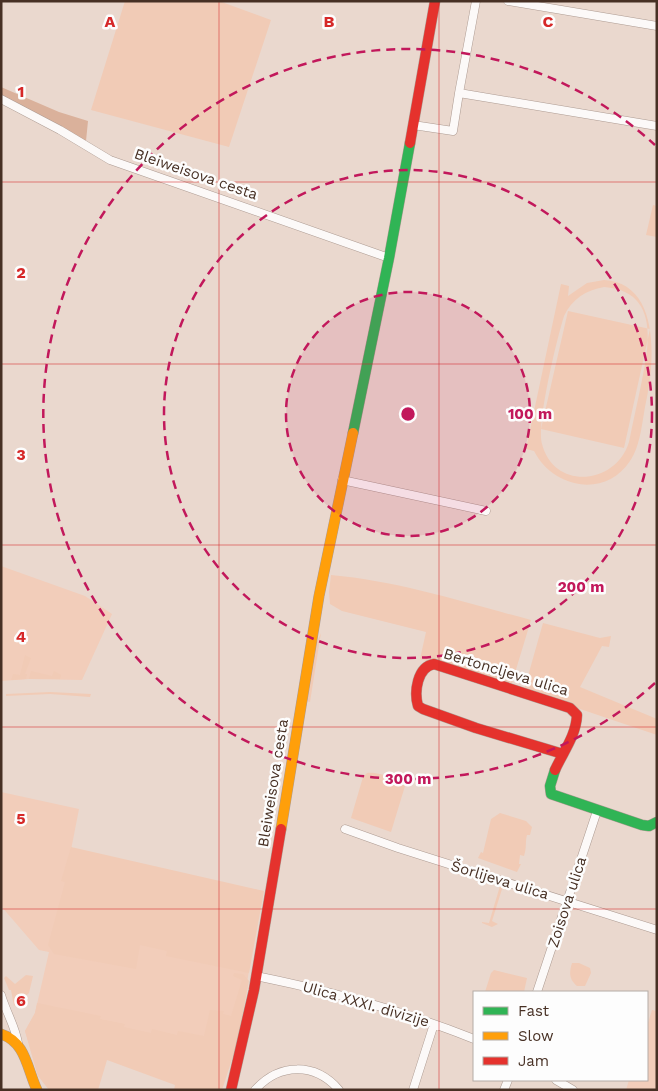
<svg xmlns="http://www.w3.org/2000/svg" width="658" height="1091" font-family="'Work Sans',sans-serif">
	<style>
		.built { fill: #f2cdba }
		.green { fill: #f1cbb6; fill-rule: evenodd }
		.forest { fill: #dab19b }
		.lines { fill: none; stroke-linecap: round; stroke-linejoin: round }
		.street-casing { stroke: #ad9b92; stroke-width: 9 }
		.fast-casing { stroke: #ad9b92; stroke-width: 11 }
		.slow-casing { stroke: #ad9b92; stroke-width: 11 }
		.jam-casing { stroke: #ad9b92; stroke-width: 11 }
		.street { stroke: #fcf9f8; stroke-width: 8 }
		.fast { stroke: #30b455; stroke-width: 10 }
		.slow { stroke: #ff9f0a; stroke-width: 10 }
		.jam { stroke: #e5322d; stroke-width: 10 }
		.grid { fill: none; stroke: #d62828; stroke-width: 1; stroke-opacity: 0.55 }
		.ring { fill: none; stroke: #c2185b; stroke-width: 2.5; stroke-dasharray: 9 6 }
		.labels { text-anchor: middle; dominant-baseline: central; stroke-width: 5; stroke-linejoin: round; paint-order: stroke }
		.street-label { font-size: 15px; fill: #473024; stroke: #fdfdfd }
		.grid-label { font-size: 16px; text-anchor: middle; font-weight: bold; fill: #d62828; stroke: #fdfdfd; stroke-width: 5; stroke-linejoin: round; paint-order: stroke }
		.centre { fill: #c2185b; stroke: #fdfdfd; stroke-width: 2.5 }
		.ring-label { font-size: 15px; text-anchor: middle; font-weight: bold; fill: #c2185b; stroke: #fdfdfd; stroke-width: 5; stroke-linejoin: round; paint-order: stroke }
	</style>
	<rect width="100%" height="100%" fill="#ead8ce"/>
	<path class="built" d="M1 566 85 596 112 614 82 680 29 679 1 681Z
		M1 792 79 809 71 850 262 891 237 1044 58 1038 38 1076 25 1031 35 1013 49 952 39 950 1 906Z
		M652 1010 657 1011V1090H626L629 1080H647V1026Z"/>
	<path class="green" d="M125 1H219L271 20 229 147 91 110Z
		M653 205 657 206V237L646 235Z
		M604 280C658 283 656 355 646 402 642 421 641 445 630 461 605 499 553 488 534 451L526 449 561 284 569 286 568 296 587 283ZM604 287C658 291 650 341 642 380 638 401 633 421 629 442 616 485 554 491 542 444 536 425 557 338 564 316 572 299 586 290 604 287Z
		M568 311 650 329 624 448 541 429Z
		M331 575C399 581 466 603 531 620L511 686 420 659 426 632 342 611 330 604 329 592Z
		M543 623 600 638 611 636 609 647 602 646 580 687 657 719V735L524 690Z
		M321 633 320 639 310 702 306 701 316 644Z
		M25 655 31 658 25 674H27L26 679 11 680 13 674 20 675Z
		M31 671 52 676 54 671 61 675 60 679H29Z
		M50 692 91 694 90 697 50 694 6 696V694Z
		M367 773C376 771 400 779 405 786L391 832 351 818 363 777Z
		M500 813 526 821 532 827 530 835H527C525 842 527 847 524 856L520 855 519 864H521L517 872 478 858 481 852 483 853 491 819Z
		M71 847 264 891 249 973 166 956 167 951 140 945 136 969 54 954 48 945 65 882 61 881Z
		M494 883 507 886 508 890 502 889 492 921 498 924 492 927 482 923V922L489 923 500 886Z
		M572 963H579L590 968 591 973 585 986H577C569 979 569 973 572 963Z
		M494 970 527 978 524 992H485L491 973Z
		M234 973 243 974 249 981 237 1044 222 1090H174L175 1085 107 1060 98 1090H49L38 1076 25 1031 35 1013 37 1003 101 1016 100 1019 125 1024 124 1027 151 1033 152 1029 177 1035 178 1031 204 1036 210 1010 224 1011 223 1014 231 1016 242 980 233 976Z
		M26 975 33 976 29 993 14 1006 11 990H9L4 978 6 976 15 984Z"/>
	<path class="forest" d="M1 87 59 112 88 121 86 141 1 95Z"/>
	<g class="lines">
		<g class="street-casing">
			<path id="street" d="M476 1 459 93 657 126
				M508 1 657 26
				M1 99 60 130 110 160 389 258
				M413 125 453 131 459 93
				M342 480 486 511
				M345 829 398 848 657 930
				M256 976C330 991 404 1011 474 1039
				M537 992 597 811
				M1 995C6 1012 15 1026 18 1043
				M556 1080 573 1090
				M255 1090C279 1063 315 1062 339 1090
				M413 1090 434 1024
				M504 1090 508 1080"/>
		</g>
		<g class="fast-casing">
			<path id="fast" d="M353 433 389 258 410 143
				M555 770 550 786 551 794 642 825 649 826 657 822"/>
		</g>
		<g class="slow-casing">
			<path id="slow" d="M281 829 319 596 353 433
				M1 1034C26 1042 27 1069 37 1090"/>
		</g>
		<g class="jam-casing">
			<path id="jam" d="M410 143 435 1
				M555 770C563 752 576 736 577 715L570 708 434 664C417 667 414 692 418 706L423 709 476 728 563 754
				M231 1090 254 990 281 829"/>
		</g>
		<use href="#street" class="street"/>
		<use href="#fast" class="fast"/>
		<use href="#slow" class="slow"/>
		<use href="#jam" class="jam"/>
	</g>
	<path class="grid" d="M219 1V1090M439 1V1090M1 182H657M1 364H657M1 545H657M1 727H657M1 909H657"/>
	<circle cx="408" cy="414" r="122" fill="#c2185b" fill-opacity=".12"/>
	<g class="ring">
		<circle cx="408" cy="414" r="122"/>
		<circle cx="408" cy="414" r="244"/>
		<path d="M655 683A365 365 0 1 1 655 145"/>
	</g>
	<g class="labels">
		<g class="street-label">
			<text transform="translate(196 174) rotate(19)">Bleiweisova cesta</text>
			<text transform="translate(506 672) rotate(17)">Bertoncljeva ulica</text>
			<text transform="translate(273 783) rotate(-81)">Bleiweisova cesta</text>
			<text transform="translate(500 880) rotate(17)">Šorlijeva ulica</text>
			<text transform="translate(567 902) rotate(-72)">Zoisova ulica</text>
			<text transform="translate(366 1004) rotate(16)">Ulica XXXI. divizije</text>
		</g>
	</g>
	<g class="grid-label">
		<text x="110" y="27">A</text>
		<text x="329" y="27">B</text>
		<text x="548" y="27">C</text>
		<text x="21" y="97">1</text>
		<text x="21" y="278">2</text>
		<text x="21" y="460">3</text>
		<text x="21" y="642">4</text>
		<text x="21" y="824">5</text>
		<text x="21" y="1006">6</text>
	</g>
	<circle cx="408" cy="414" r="8" class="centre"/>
	<g class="ring-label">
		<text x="530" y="419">100 m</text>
		<text x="581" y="592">200 m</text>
		<text x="408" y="784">300 m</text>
	</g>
	<rect width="658" height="1091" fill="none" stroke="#473024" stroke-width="5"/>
	<rect x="473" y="991" width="175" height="90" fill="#fdfdfd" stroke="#b4aba6"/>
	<rect x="483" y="1007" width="25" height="8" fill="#30b455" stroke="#b4aba6"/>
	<text x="518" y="1016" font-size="15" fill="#473024">Fast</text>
	<rect x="483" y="1032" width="25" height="8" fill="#ff9f0a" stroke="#b4aba6"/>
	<text x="518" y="1041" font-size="15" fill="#473024">Slow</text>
	<rect x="483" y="1057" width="25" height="8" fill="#e5322d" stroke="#b4aba6"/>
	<text x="518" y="1066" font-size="15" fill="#473024">Jam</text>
</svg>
